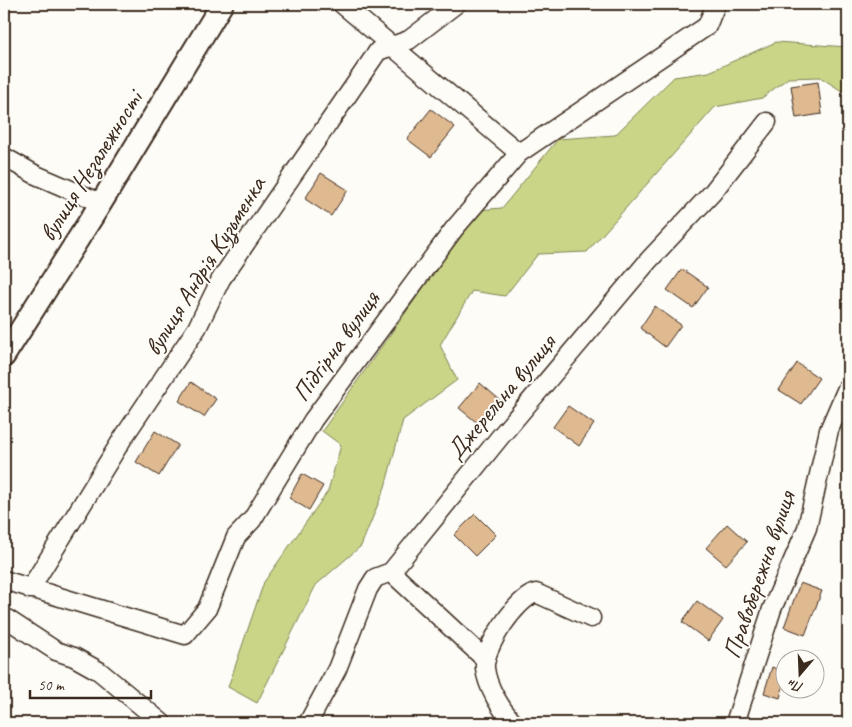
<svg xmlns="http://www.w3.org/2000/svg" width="852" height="727" font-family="Caveat,sans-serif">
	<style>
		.green { fill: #cad588; stroke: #828053 }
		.building { fill: #dfb990; stroke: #3b2a1e }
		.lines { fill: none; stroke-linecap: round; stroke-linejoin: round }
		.minor-casing { stroke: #3b2a1e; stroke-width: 21 }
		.tertiary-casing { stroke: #3b2a1e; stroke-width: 25 }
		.minor { stroke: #fdfcf7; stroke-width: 18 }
		.tertiary { stroke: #fdfcf7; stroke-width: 21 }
		.labels { text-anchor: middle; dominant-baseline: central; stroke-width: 4; stroke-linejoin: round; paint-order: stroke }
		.street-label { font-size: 25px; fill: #3b2a1e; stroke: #fdfcf7 }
	</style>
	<rect width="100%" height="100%" fill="#fdfcf7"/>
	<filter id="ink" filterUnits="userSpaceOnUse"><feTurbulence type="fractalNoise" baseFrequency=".02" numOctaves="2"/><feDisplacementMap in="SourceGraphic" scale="10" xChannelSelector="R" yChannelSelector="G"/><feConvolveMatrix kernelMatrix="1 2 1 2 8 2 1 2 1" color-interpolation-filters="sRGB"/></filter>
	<g filter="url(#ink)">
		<path class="green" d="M776 42 848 47V95L820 77 788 78 762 98 715 107 587 252 538 254 505 296 472 291 440 345 457 380 403 420 385 487 361 546 316 585 257 703 228 687 264 582 328 491 341 445 322 431 478 210 502 208 558 139 615 135 674 77 709 72Z"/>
		<path class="building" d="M818 82 822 114 796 118 791 86Z
			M431 109 455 127 431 157 407 139Z
			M321 173 348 190 331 216 305 199Z
			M682 269 708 287 693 308 667 290Z
			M655 306 681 325 665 347 640 328Z
			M797 363 819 378 801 404 779 390Z
			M191 382 216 399 204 417 179 401Z
			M480 383 500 400 480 425 459 408Z
			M568 406 594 424 579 446 553 427Z
			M155 431 178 445 159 476 136 462Z
			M302 474 323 486 309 510 289 498Z
			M475 514 496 535 475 556 454 535Z
			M727 524 747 542 726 565 706 548Z
			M800 583 822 591 805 635 784 627Z
			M697 601 723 620 708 641 682 622Z
			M772 667 784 672V683L780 698 764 693Z"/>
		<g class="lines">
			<g class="minor-casing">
				<path id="minor" d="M342 4 519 153
					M4 157 36 175 101 203
					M391 572 486 660
					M4 580 185 635 207 609 236 537 252 520 313 420 454 229 519 153 707 26 716 4
					M30 589 123 438 197 328 221 279 378 51 409 40 456 4
					M4 617 56 651 74 657 99 671 162 723
					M308 723 337 669 368 589 375 578 391 572 500 437 649 260 712 193 767 122
					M513 723C501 709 487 687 485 668 483 648 517 598 536 593L591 618
					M735 723 772 609 807 528 829 430 848 386"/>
			</g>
			<g class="tertiary-casing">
				<path id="tertiary" d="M4 356 101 203 222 4"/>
			</g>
			<use href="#minor" class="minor"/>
			<use href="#tertiary" class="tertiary"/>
		</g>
	</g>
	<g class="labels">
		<g class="street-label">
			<text transform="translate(91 166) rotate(-58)">вулиця Незалежності</text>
			<text transform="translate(205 266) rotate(-58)">вулиця Андрія Кузьменка</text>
			<text transform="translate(336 346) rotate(-54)">Підгірна вулиця</text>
			<text transform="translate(501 397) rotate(-50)">Джерельна вулиця</text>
			<text transform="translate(759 575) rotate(-71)">Правобережна вулиця</text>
		</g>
	</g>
	<rect width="852" height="727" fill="none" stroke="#fdfcf7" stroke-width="20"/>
	<rect x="10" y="10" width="832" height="707" fill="none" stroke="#3b2a1e" stroke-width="2" filter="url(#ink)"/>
	<g transform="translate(800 674) rotate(199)"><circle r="24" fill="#fdfcf7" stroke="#afa8a0"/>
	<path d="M0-4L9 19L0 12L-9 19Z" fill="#3b2a1e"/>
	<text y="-8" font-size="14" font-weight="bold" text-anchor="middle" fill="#3b2a1e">Пн</text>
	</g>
	<path d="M30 690v8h121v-8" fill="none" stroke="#3b2a1e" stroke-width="2.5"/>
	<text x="38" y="690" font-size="15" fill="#3b2a1e" stroke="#fdfcf7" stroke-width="4" paint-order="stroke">50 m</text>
</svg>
